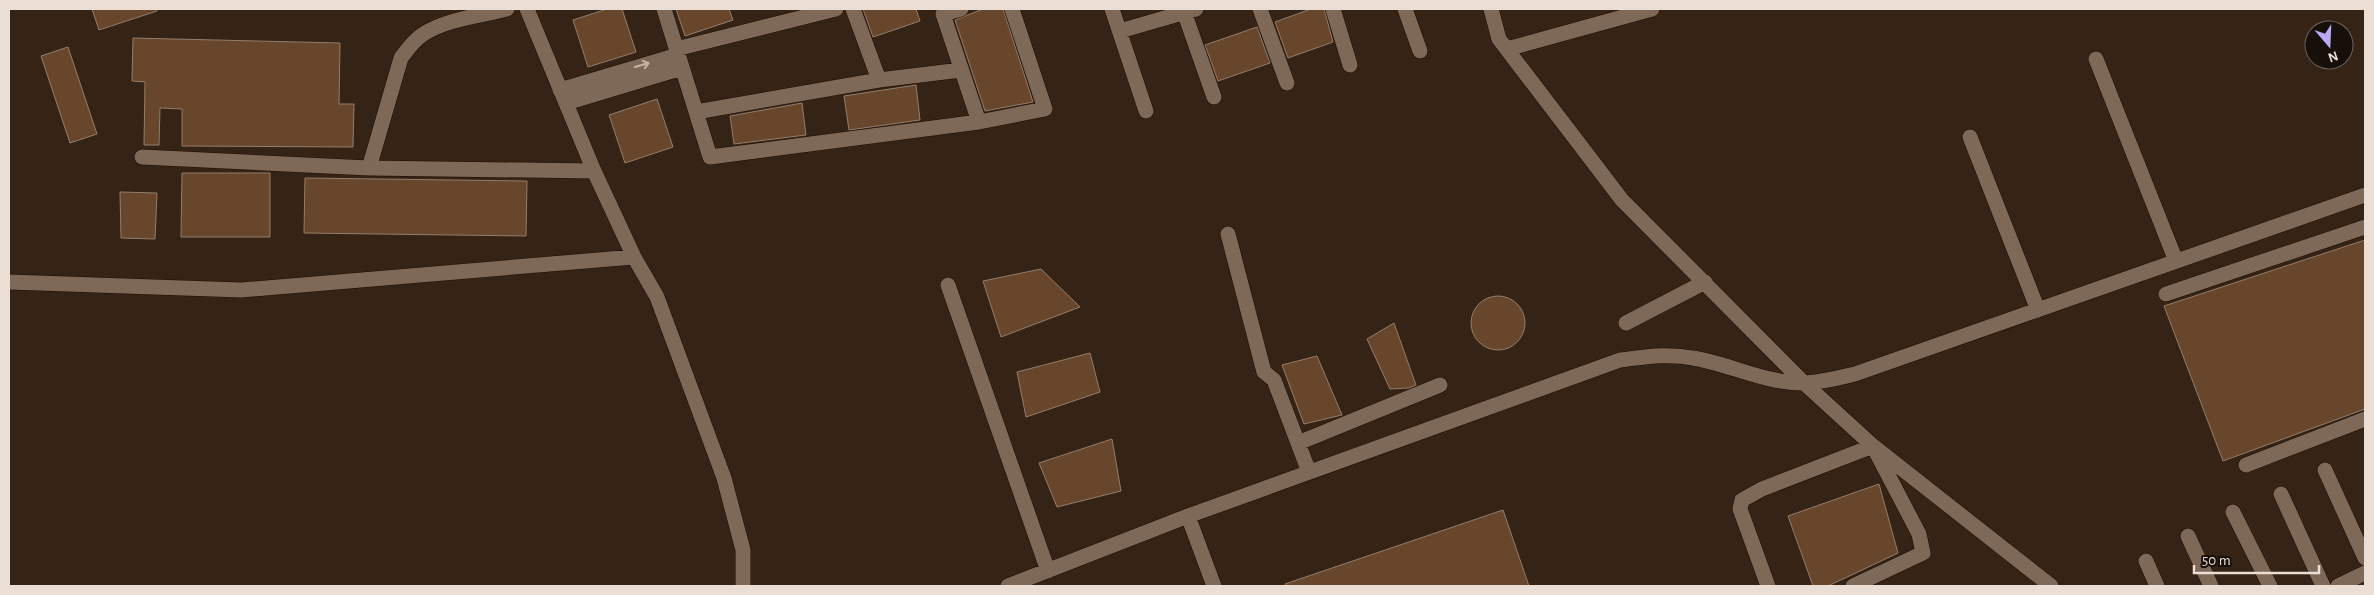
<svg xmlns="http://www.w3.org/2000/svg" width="2374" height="595" font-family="'Alegreya Sans',sans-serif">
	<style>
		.building { fill: #67462b; stroke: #937e6d }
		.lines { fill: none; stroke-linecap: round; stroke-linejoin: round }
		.minor-casing { stroke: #1c0c02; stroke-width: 16 }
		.minor { stroke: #7e6958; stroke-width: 15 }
		.oneway { stroke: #c5b5a9 }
	</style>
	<rect width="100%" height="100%" fill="#352315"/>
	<path class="building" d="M92 9H156L157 11 99 30Z
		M607 9H622L636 52 588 67 573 20Z
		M676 9H729L733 20 685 36Z
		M863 9H916L920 21 873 37Z
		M983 9H1003L1033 102 985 111 955 20Z
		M1311 9H1324L1333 42 1288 58 1275 22Z
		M1257 27 1270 63 1218 81 1205 45Z
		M133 38 340 43 339 104H354L353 147 182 146V109L160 108 159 145H144L145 82 132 81Z
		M68 47 97 134 70 143 41 56Z
		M916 85 920 120 849 130 844 96Z
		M657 99 673 147 625 163 609 115Z
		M802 103 806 135 734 144 730 116Z
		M182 173H270V237H181Z
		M305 178 527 181 526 236 304 233Z
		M120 192 157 193 155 239 121 238Z
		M2365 240V409L2223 461 2164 306Z
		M1041 269 1080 307 1001 337 983 281Z
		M1471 323a27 27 0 1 1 54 0a27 27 0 1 1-54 0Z
		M1394 323 1416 385 1409 388 1390 389 1367 339Z
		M1090 353 1100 392 1026 417 1017 372Z
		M1317 356 1342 415 1304 424 1282 365Z
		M1112 439 1121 491 1057 507 1039 463Z
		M1879 484 1898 553 1828 586H1813L1788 516Z
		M1503 510 1529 586H1286L1285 584Z"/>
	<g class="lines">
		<g class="minor-casing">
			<path id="minor" d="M527 9 594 171 634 257 657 297 724 478 743 550V586
				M664 9 710 157 979 122
				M853 9 879 80
				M961 9 943 14 979 122 1045 109 1012 9
				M1112 9 1146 111
				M1183 9 1214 97
				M1260 9 1287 83
				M1333 9 1350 65
				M1405 9 1420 51
				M1491 9 1499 39 1622 200 1804 383 1873 446 2051 586
				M1120 31 1196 9
				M676 49 836 9
				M1507 49 1652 9
				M2096 59 2176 261
				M560 90 678 55
				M566 103 682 68
				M696 112 879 80 961 70
				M1970 137 2038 310
				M142 157 369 168 594 171
				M369 168 401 58C407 50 413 41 422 35 445 19 480 16 507 9
				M1228 234 1264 372 1274 380 1309 472
				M9 282 241 290 634 257
				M948 285 1048 571
				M2166 294 2365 227
				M1626 323 1705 282
				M1298 443 1440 385
				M2246 465 2365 419
				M2325 470 2365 558
				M2281 494 2323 586
				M2233 512 2270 586
				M1188 516 1214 586
				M2188 536 2211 586
				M2146 561 2157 586
				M1008 586 1188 516 1620 360C1645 357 1668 353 1693 358 1730 364 1767 384 1805 383 1823 382 1838 378 1855 374L2365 195
				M1768 586 1740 509 1742 500 1762 489 1873 446 1919 534 1923 553 1853 586
				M2338 586 2365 573"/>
		</g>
		<use href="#minor" class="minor"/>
	</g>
	<defs><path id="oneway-shaft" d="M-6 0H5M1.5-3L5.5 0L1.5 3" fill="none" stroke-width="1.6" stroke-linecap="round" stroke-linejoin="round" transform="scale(1.25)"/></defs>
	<use class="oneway" href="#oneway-shaft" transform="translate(642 65) rotate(-16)"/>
	<rect width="2374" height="595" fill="none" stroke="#ebded5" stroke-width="20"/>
	<g transform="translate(2329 45) rotate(161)"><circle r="24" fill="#170f09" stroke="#6c625b"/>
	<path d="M0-4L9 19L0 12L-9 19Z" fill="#baaaf6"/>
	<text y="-8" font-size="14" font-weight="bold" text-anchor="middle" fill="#ebded5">N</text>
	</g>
	<path d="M2194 565v8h125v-8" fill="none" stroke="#ebded5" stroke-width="2.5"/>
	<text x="2202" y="565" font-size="15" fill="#ebded5" stroke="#170f09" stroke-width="4" paint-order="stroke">50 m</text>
</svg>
